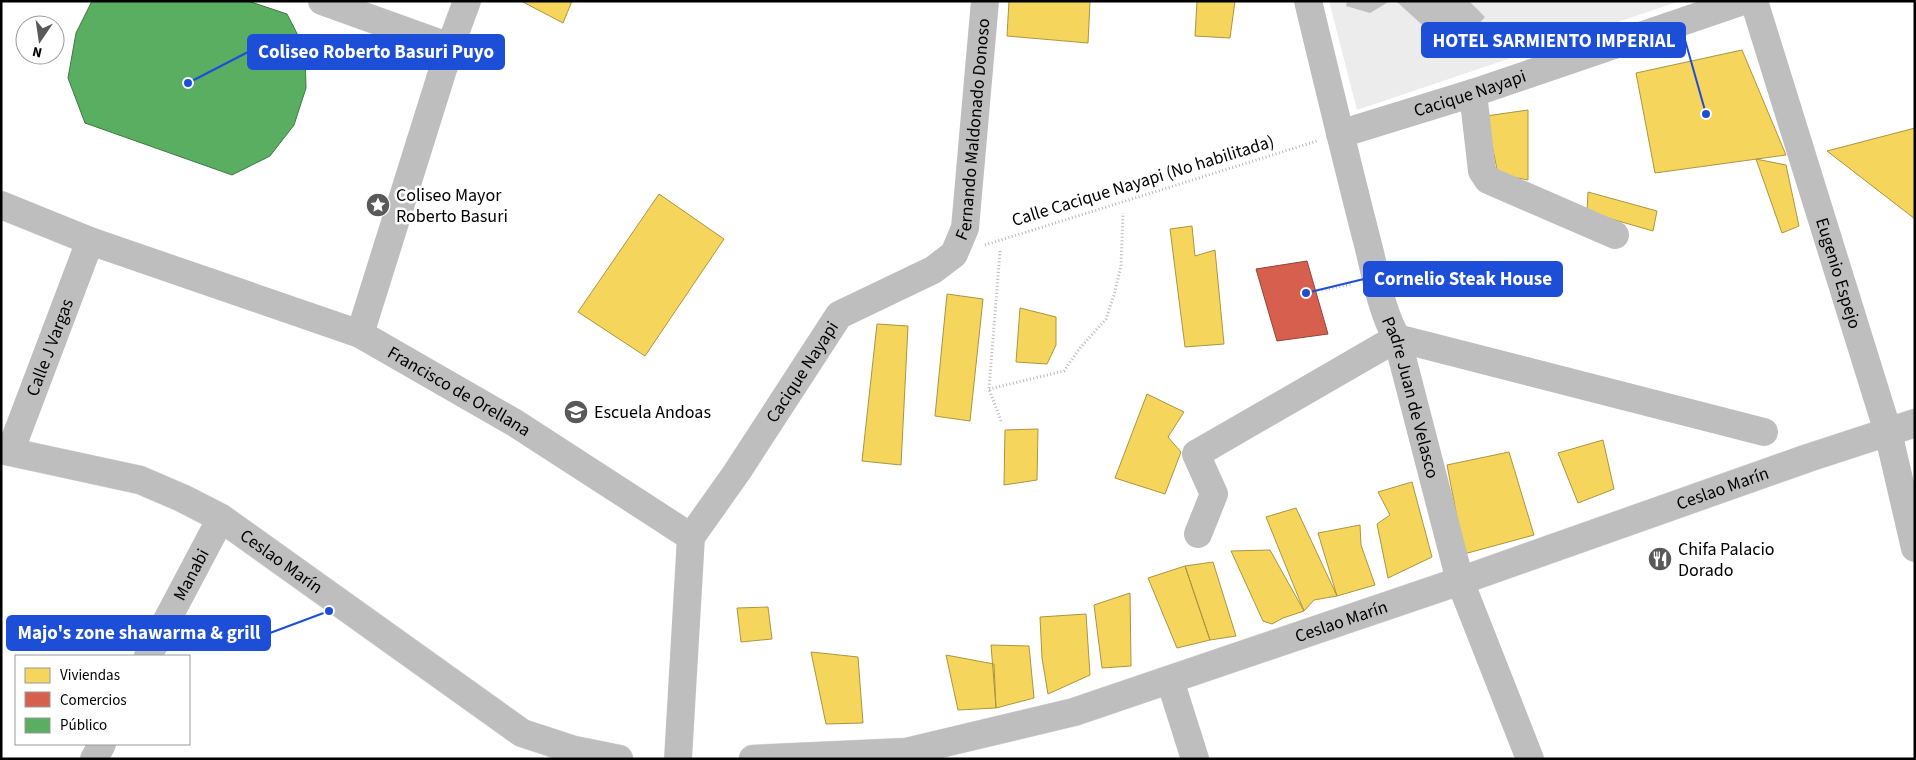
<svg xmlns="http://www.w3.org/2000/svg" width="1916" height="760" font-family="'Source Sans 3',sans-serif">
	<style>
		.green { fill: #ececec }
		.water { fill: #bfbfbf }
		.homes { fill: #f6d55c; stroke: #ac9540 }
		.shops { fill: #d6604d; stroke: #964336 }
		.public { fill: #5aae61; stroke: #3f7a44 }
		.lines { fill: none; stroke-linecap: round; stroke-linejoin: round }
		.major-casing { stroke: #dbdbdb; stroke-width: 29 }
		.path { stroke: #b9b9b9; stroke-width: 3; stroke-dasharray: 1 2.5; stroke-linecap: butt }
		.minor { stroke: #bebebe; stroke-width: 28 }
		.major { stroke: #bebebe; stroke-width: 28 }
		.labels { text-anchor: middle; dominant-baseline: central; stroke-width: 5; stroke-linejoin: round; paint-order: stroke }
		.street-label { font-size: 18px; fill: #000; stroke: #fff }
		.poi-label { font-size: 18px; fill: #000; stroke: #fff; text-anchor: start }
		.leader { fill: none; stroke: #1d4ed8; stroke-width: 2 }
		.callout-dot { fill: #1d4ed8; stroke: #fff; stroke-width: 2 }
		.callout { fill: #1d4ed8; stroke: #1d4ed8; stroke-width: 2 }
		.callout-label { font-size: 19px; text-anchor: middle; font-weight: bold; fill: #fff }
	</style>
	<rect width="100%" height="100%" fill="#fff"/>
	<path class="green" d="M1329 1H1680L1357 110Z"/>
	<path class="water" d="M1347 1H1390L1370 13 1346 6Z
		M1396 1H1469L1485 17 1453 53Z"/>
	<path class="homes" d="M521 1H572L563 23Z
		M1009 1H1090L1088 43 1007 36Z
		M1197 1H1235L1230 38 1195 36Z
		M1742 50 1786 155 1655 173 1636 73Z
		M1528 110V180L1498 174 1486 116Z
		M1915 128V219L1827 151Z
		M1756 159 1786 165 1799 226 1782 233Z
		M1588 192 1657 211 1653 231 1587 212Z
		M659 194 724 239 645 356 578 312Z
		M1192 226 1195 256 1215 250 1224 344 1185 347 1170 229Z
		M947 294 983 299 970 421 935 416Z
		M1020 308 1056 317V345L1047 364 1016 362Z
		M877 324 908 326 901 465 862 461Z
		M1147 394 1184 412 1168 437 1181 452 1165 494 1115 478Z
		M1038 429 1037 480 1004 485 1005 430Z
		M1603 440 1614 489 1578 503 1558 453Z
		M1509 452 1534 535 1464 554 1447 465Z
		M1412 482 1432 557 1388 578 1377 524 1390 515 1378 492Z
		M1296 508 1337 596 1314 600 1304 611 1266 517Z
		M1360 525 1361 545 1375 585 1337 596 1318 533Z
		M1270 550 1304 611 1283 618 1272 624 1263 621 1231 551Z
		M1213 562 1236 636 1210 640 1185 566Z
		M1185 566 1210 640 1177 648 1148 578Z
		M1130 593 1131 666 1102 668 1094 605Z
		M768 607 772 639 741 642 737 608Z
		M1086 614 1090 675 1048 694 1042 658 1040 617Z
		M991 645 1029 646 1034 698 996 708Z
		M811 652 858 657 863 723 826 724Z
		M946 655 994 664 996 708 958 710Z"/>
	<path class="shops" d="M1307 261 1328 334 1277 341 1256 269Z"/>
	<path class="public" d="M92 1H248L287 14 305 49 306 88 294 125 270 156 232 175 85 123 68 78 76 33Z"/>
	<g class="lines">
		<g class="major-casing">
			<g id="major">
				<path id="s8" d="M1 450 140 480 182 498 221 518 522 733 574 750 619 759"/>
				<path id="s9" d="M753 759 906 752 1074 712 1460 581 1808 458 1915 423"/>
			</g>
		</g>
		<path class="path" d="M985 245 1317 141
			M1000 251 989 389 1001 421
			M1322 290 1352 284
			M989 389 1064 371 1080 348 1106 319 1114 295 1121 266 1123 213"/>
		<g class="minor">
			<path d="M322 1 450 47"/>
			<path id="s1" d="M1308 1C1327 80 1346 159 1366 237 1375 269 1380 310 1397 338L1460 581 1530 759"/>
			<path id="s2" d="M1754 1 1888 432 1915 548"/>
			<path d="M1473 93 1482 171 1488 180 1615 235"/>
			<path id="s3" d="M1340 134 1473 93 1743 1"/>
			<path id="s4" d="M1 205 90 241 360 334 515 423 691 537"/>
			<path d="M360 334 450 47 467 1"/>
			<path id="s5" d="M10 452 90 241"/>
			<path d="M1198 534 1214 494 1196 454 1397 338 1764 432"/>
			<path id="s6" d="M691 537 737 472 839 315 933 270 954 254 965 228 985 1"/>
			<path id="s7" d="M148 656 221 518"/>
			<path d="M1170 680 1195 759"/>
			<path d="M94 759 102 744"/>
			<path d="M678 759 691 537"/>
		</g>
		<use href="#major" class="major"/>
	</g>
	<defs>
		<g id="sight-disc" transform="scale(1.25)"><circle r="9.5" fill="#595959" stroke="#fff"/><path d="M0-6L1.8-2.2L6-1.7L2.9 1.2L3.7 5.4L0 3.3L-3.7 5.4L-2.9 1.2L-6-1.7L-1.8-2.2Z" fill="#fff"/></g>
		<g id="school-disc" transform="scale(1.25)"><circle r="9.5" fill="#595959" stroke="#fff"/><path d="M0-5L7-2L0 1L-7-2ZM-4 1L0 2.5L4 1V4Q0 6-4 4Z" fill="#fff"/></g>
		<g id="restaurant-disc" transform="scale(1.25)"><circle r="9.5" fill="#595959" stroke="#fff"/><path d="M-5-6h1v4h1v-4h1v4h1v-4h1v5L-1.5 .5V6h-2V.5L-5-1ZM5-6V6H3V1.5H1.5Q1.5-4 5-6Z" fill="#fff"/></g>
	</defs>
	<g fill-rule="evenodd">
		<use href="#sight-disc" x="378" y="205"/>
		<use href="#school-disc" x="576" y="412"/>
		<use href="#restaurant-disc" x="1660" y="559"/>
	</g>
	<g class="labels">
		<g class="street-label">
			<text stroke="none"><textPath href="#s3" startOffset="136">Cacique Nayapi</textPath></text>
			<text stroke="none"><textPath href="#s6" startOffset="525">Fernando Maldonado Donoso</textPath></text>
			<text transform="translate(1143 181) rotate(-17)">Calle Cacique Nayapi (No habilitada)</text>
			<text stroke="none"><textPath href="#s2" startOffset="285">Eugenio Espejo</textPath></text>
			<text stroke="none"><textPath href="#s5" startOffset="112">Calle J Vargas</textPath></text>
			<text stroke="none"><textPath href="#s6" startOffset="199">Cacique Nayapi</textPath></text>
			<text stroke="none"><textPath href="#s4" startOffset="496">Francisco de Orellana</textPath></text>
			<text stroke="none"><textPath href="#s1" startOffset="410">Padre Juan de Velasco</textPath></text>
			<text stroke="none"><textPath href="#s9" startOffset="1012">Ceslao Marín</textPath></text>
			<text stroke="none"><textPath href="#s8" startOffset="306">Ceslao Marín</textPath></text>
			<text stroke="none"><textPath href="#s7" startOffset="92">Manabi</textPath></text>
			<text stroke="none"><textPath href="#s9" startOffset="608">Ceslao Marín</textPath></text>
		</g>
		<g class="poi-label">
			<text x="396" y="195">Coliseo Mayor<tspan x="396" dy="21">Roberto Basuri</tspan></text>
			<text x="594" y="412">Escuela Andoas</text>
			<text x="1678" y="549">Chifa Palacio<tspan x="1678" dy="21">Dorado</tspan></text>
		</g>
	</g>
	<path class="leader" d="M1706 114L1685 40M188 83L248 52M1306 293L1364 279M329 611L270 633"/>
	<g class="callout-dot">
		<circle cx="1706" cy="114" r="5"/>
		<circle cx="188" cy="83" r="5"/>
		<circle cx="1306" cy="293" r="5"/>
		<circle cx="329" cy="611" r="5"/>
	</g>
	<g class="callout">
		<rect x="1422" y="23" width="263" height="34" rx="5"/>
		<rect x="248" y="35" width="256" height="34" rx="5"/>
		<rect x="1364" y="262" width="198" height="34" rx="5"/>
		<rect x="7" y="616" width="263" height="34" rx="5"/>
	</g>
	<g class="callout-label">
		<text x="1554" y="47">HOTEL SARMIENTO IMPERIAL</text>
		<text x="376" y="58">Coliseo Roberto Basuri Puyo</text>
		<text x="1463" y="285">Cornelio Steak House</text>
		<text x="139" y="639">Majo's zone shawarma &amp; grill</text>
	</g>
	<rect width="1916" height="760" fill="none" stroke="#000000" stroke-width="5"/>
	<rect x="15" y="655" width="175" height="90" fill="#ffffff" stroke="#999999"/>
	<rect x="25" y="668" width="25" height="15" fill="#f6d55c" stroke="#999999"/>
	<text x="60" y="680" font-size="15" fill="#000000">Viviendas</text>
	<rect x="25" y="692" width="25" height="15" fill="#d6604d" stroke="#999999"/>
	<text x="60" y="705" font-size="15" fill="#000000">Comercios</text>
	<rect x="25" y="718" width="25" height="15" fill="#5aae61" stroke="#999999"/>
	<text x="60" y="730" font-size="15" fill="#000000">Público</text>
	<g transform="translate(40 40) rotate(193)"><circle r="24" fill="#ffffff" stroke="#999999"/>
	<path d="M0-4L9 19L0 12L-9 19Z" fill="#595959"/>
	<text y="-8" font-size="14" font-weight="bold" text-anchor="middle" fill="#000000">N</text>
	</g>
</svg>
